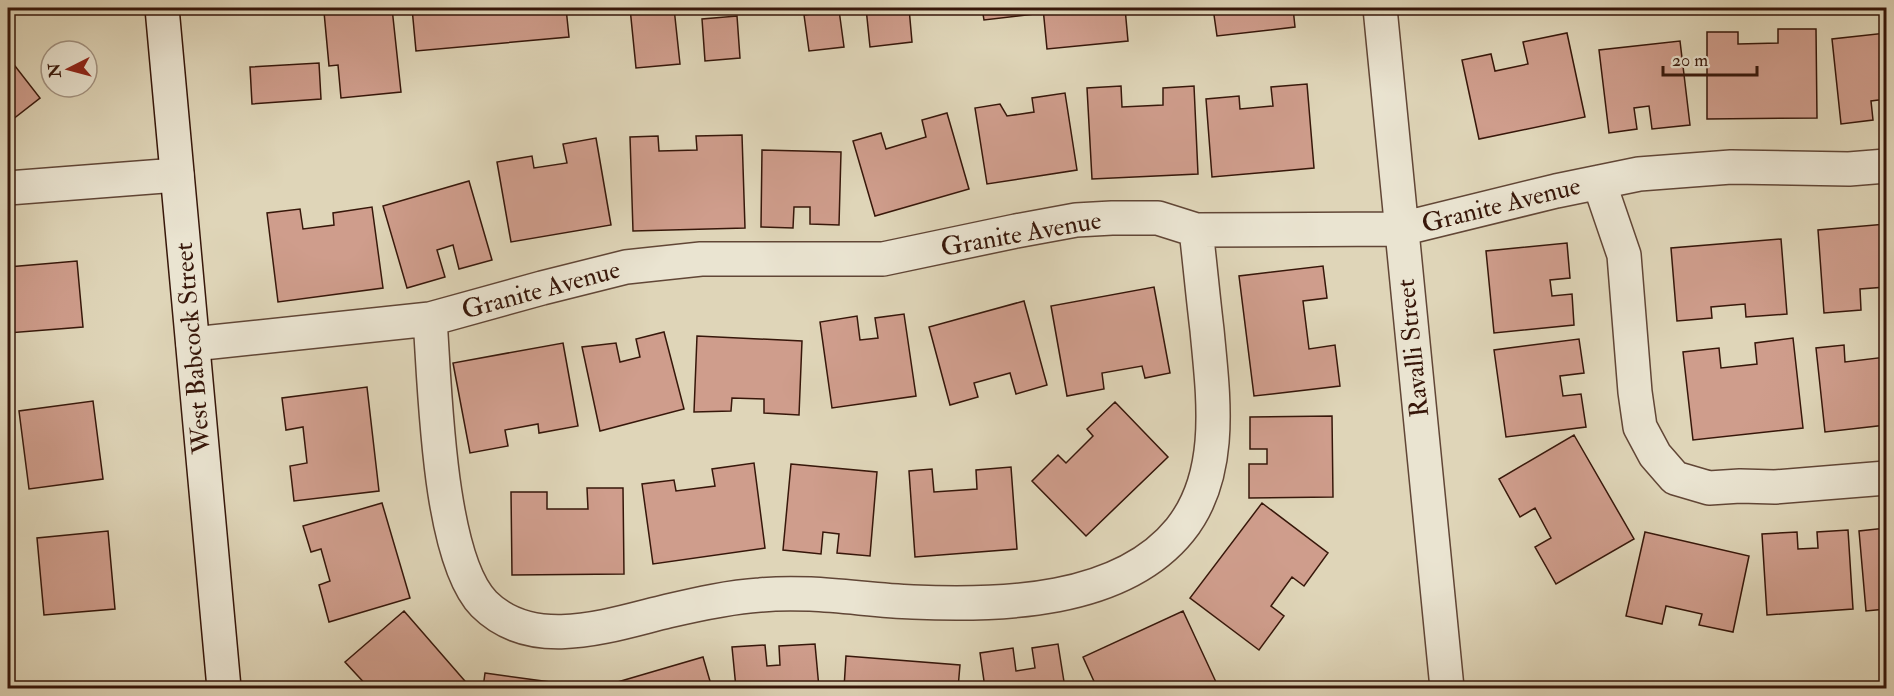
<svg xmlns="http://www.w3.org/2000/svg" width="1894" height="696" font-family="'IM FELL Double Pica',serif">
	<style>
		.building { fill: #cf9d8c; stroke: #37170a; stroke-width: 1.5 }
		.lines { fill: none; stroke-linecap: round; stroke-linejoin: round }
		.street-casing { stroke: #614636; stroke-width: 36 }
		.secondary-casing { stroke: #37170a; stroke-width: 36 }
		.street { stroke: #eae4d1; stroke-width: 33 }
		.secondary { stroke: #eae4d1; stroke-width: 33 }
		.labels { text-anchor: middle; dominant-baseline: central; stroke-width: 4.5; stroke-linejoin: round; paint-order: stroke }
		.street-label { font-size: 26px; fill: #37170a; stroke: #eae4d1 }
	</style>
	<rect width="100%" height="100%" fill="#dfd5b8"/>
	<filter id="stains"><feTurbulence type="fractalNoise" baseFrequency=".00333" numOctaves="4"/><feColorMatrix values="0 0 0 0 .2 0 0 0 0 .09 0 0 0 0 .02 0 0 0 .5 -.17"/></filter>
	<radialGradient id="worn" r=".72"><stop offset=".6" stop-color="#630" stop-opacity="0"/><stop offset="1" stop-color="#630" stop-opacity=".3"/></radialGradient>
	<path class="building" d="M8 8H41L8 14Z
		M333 8H392L401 92 341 98 338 65 329 66 324 12 334 11Z
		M412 8H566L569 37 416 51Z
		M630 8H674L680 64 636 68Z
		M866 8H909L912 42 870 47Z
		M982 8H1033L1034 14 984 20Z
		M1043 8H1125L1128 41 1047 49Z
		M1213 8H1293L1295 27 1217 36Z
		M839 10 844 47 809 51 804 15Z
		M737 16 740 58 705 61 702 19Z
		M1778 29H1816L1817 118 1707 119V32H1738V44L1778 43Z
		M1567 33 1585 117 1479 139 1462 60 1491 54 1495 71 1528 64 1523 42Z
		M1886 33V103V99L1871 101 1873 120 1841 124 1832 39Z
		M1680 41 1690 125 1652 129 1649 106 1634 108 1637 129 1609 133 1599 50Z
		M8 57 40 98 8 123Z
		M319 63 321 99 252 104 250 67Z
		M1307 84 1314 168 1212 177 1206 99 1239 96 1240 109 1273 106 1271 87Z
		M1121 86 1122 107 1163 105V88L1194 86 1198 174 1092 179 1087 88Z
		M1065 93 1077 170 987 184 975 108 1000 104 1007 116 1034 112 1032 98Z
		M947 113 969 189 875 216 853 141 881 133 886 149 926 137 922 120Z
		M742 135 745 228 633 231 630 137 658 136 659 151 697 150 696 136Z
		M596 138 611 225 511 242 497 162 532 156 534 168 567 163 563 144Z
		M762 150 841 152 839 225 810 224V207H794L793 228 761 227Z
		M469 181 492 260 459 269 453 245 437 250 445 277 407 288 383 206Z
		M372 207 383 288 278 302 267 213 300 209 303 229 334 225 333 213Z
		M1886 224V287L1860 289 1861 310 1824 313 1818 230Z
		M1781 239 1787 314 1746 317 1745 304 1711 307 1712 318 1677 321 1671 248Z
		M1567 243 1570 278 1550 280 1552 296 1572 294 1574 325 1494 333 1486 251Z
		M77 261 83 327 8 333V267Z
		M1323 266 1327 298 1303 301 1309 349 1335 345 1340 386 1254 396 1239 276Z
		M1154 287 1170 373 1145 378 1142 366 1102 373 1104 389 1067 396 1051 306Z
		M1024 301 1047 385 1016 394 1010 373 974 383 978 397 950 405 929 327Z
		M904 314 916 396 832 408 820 322 857 316 860 340 878 338 875 318Z
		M664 332 684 409 600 431 582 347 616 343 620 362 640 357 636 339Z
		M697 336 802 341 799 415 764 413V399L732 398 731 411 694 412Z
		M1793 338 1803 428 1693 440 1683 352 1719 348 1721 368 1757 364 1755 343Z
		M1579 339 1584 373 1560 376 1563 396 1581 394 1586 427 1506 437 1494 350Z
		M563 343 578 426 539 433 538 424 505 430 508 446 470 453 453 363Z
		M1844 345 1845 362 1886 357V425L1825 432 1816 348Z
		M367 387 379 491 294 501 290 466 307 463 303 427 286 430 282 398Z
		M93 401 103 479 29 489 19 411Z
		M1115 402 1168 457 1086 536 1032 481 1058 455 1066 463 1093 436 1087 429Z
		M1332 416 1333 497 1249 498V464H1267V449H1250V417Z
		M1574 435 1634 539 1556 584 1535 547 1551 538 1535 508 1520 517 1499 479Z
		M754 463 765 548 653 564 642 484 674 480 676 491 715 486 712 469Z
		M791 464 877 472 870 556 837 553 839 534 823 532 821 554 783 550Z
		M1011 467 1017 549 915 557 909 471 932 469 934 492 977 489 976 470Z
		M587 488H623L624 574 512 575 511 492H547V509H588Z
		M382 503 410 598 329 622 319 585 330 581 321 549 311 552 303 526Z
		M1262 503 1328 553 1304 586 1292 577 1271 606 1284 616 1259 650 1190 598Z
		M1886 528V609L1866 611 1859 531Z
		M1848 530 1853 609 1767 615 1762 534 1797 532 1798 549 1818 548 1817 532Z
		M108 531 115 609 44 615 37 538Z
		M1645 532 1749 556 1733 632 1699 625 1702 614 1666 606 1662 624 1626 616Z
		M404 611 471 688H382L379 685 375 688H369L345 662Z
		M1183 611 1216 682 1202 688H1097L1083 657Z
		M815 644 819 688H736L732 647 765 645 767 666 780 665 779 646Z
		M1058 644 1065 688H985L980 653 1013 648 1016 671 1035 668 1032 648Z
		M846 656 960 665 958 688H844Z
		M703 657 712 688H597Z
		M485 673 587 687V688H483Z"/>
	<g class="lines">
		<g class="street-casing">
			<path id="street" d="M1380 8 1447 688
				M1599 182 1624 255 1635 392 1640 427 1655 455 1675 478 1709 488 1740 486 1775 487 1886 478
				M8 188 177 175
				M430 319C435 387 438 557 484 604 533 653 610 625 668 611 698 604 729 597 760 595 812 590 862 600 913 602 1000 606 1121 603 1180 530 1225 474 1213 395 1207 330 1203 297 1200 264 1196 230
				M193 344 430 319 542 288 626 267 701 259H883L1016 231 1076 220 1112 218H1158L1196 230 1401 229 1556 191 1639 174 1731 167 1849 169 1886 166"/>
		</g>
		<g class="secondary-casing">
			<path id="secondary" d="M162 8 224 688"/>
		</g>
		<use href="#street" class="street"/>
		<use href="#secondary" class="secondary"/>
	</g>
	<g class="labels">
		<g class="street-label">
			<text transform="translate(1501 205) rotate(-14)">Granite Avenue</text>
			<text transform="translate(1021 234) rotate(-10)">Granite Avenue</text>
			<text transform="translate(541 290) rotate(-15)">Granite Avenue</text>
			<text transform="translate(193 348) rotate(-95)">West Babcock Street</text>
			<text transform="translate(1413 348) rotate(-96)">Ravalli Street</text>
		</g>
	</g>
	<rect width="1894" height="696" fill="none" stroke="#dfd5b8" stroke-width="30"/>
	<rect x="9" y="9" width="1876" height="678" fill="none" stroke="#37170a" stroke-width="3"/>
	<rect x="15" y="15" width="1864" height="666" fill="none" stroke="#37170a" stroke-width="1.5"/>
	<g transform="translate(69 69) rotate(264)"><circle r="28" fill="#eae4d1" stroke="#a29281" stroke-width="1.5"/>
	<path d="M0-4.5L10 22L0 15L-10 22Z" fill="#8f2418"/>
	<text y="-9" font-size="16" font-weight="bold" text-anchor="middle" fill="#37170a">N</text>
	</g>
	<path d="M1663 66v9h94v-9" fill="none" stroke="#37170a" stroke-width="3"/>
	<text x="1672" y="66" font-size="18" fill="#37170a" stroke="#eae4d1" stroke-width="4.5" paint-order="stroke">20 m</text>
	<rect width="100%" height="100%" filter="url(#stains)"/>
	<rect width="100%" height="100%" fill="url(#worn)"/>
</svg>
